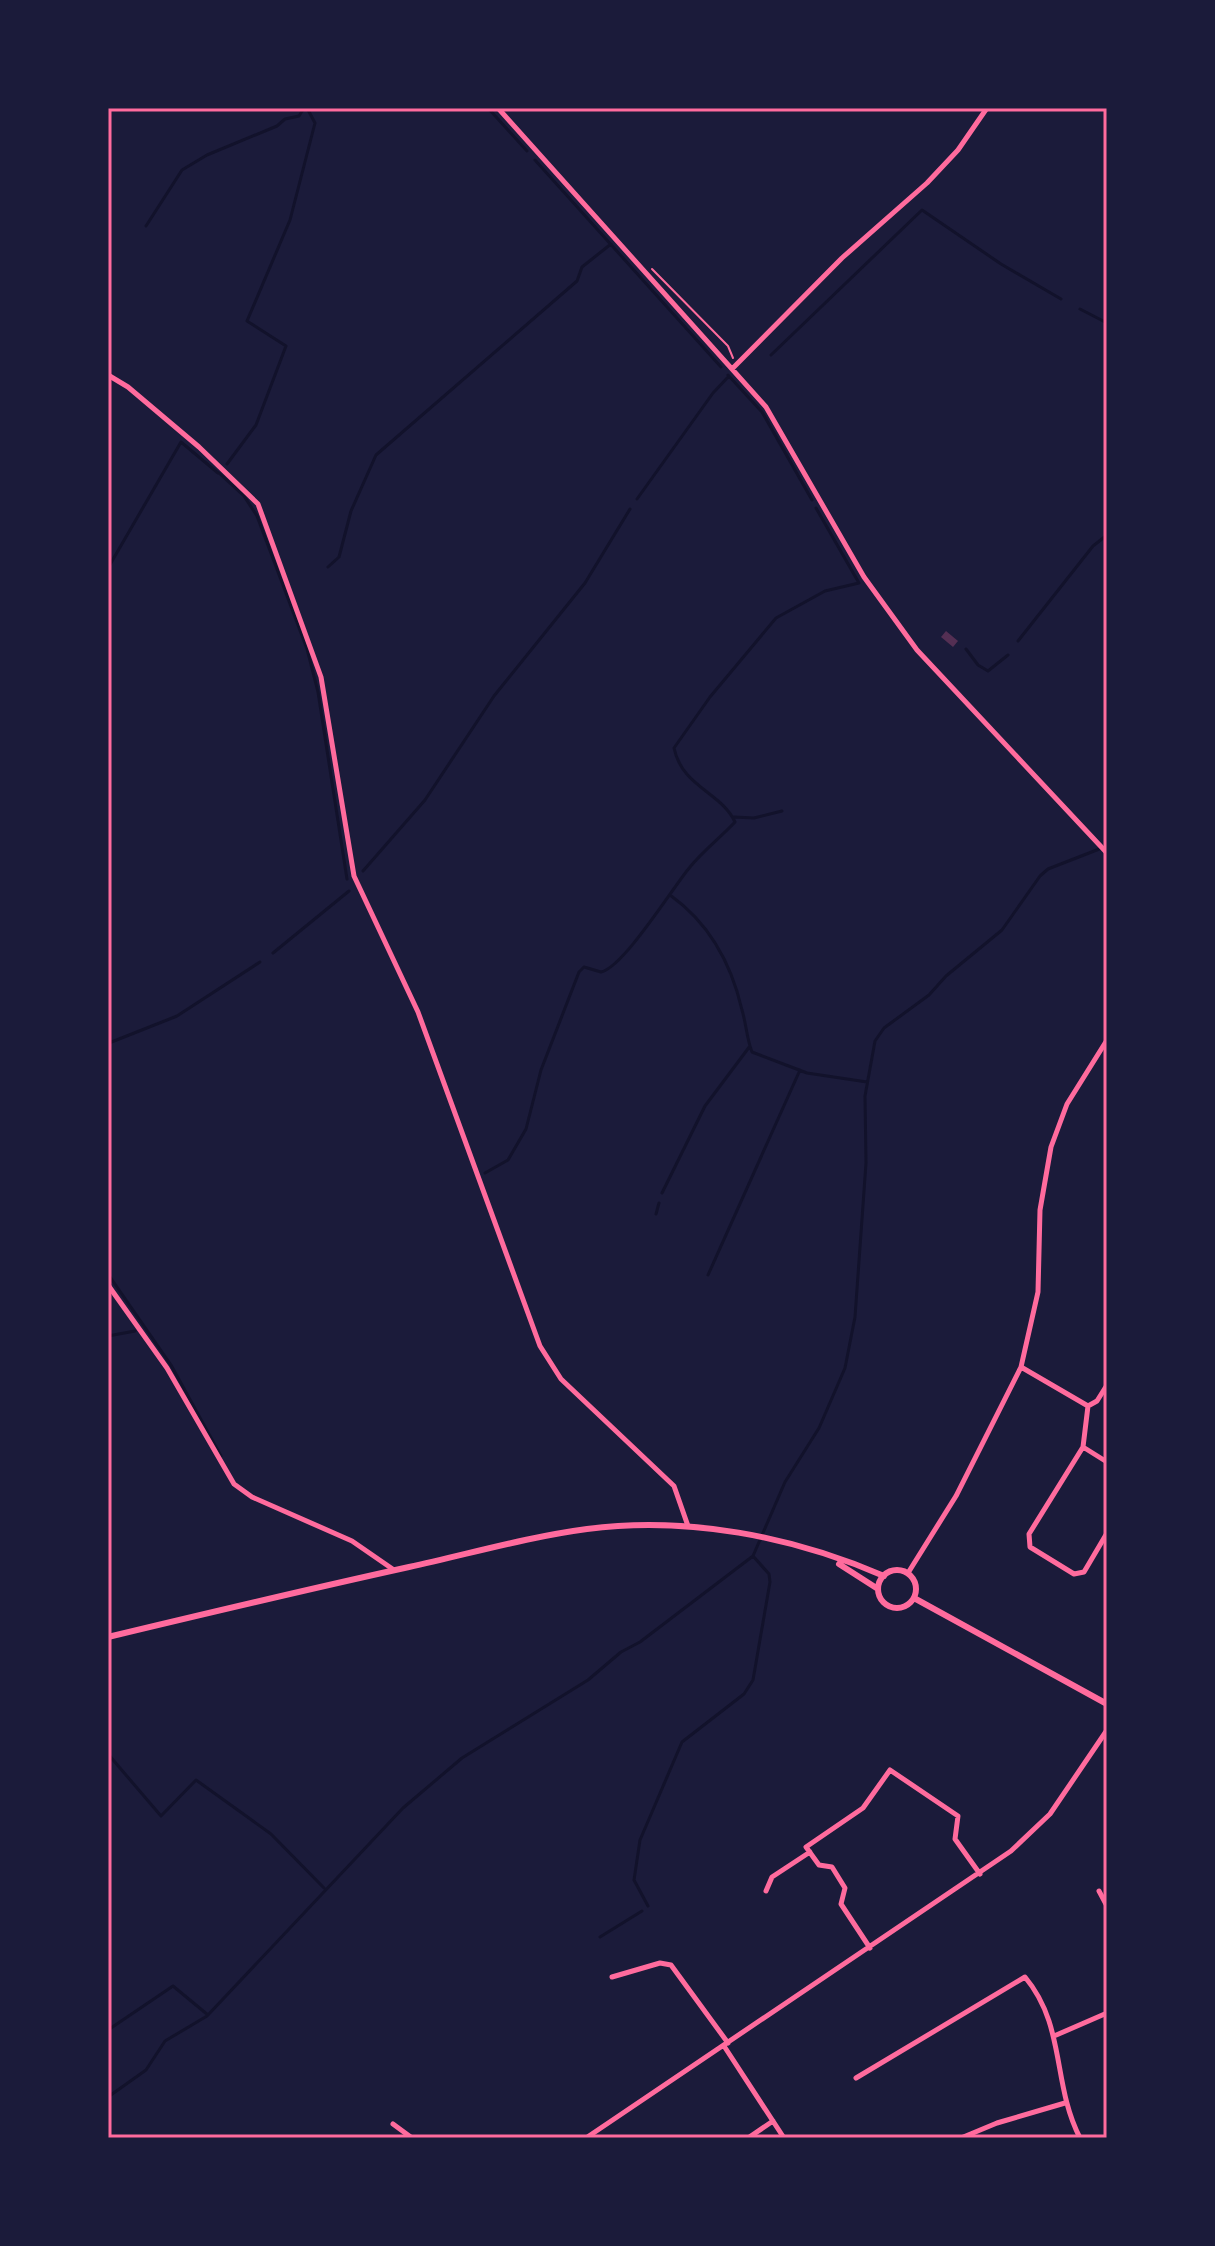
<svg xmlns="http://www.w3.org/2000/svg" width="1215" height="2246" font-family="'Playfair Display',serif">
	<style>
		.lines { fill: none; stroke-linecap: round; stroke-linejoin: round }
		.stream { stroke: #12122b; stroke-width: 3 }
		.building { fill: #542f53 }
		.path { stroke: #ff6b9d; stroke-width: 2 }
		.minor { stroke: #ff6b9d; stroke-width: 5 }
		.tertiary { stroke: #ff6b9d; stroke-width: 6 }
		.neatline { fill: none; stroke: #ff6b9d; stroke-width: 3 }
	</style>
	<rect width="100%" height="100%" fill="#1b1b3a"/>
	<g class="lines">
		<path class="stream" d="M488 108 527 151
			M535 160 721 367
			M146 226 182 170 207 155 277 126 285 119 299 116 304 108
			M1080 309 1107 323
			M771 355 922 210 1001 264 1061 299
			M728 375 761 411
			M762 412 812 500
			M227 464 256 425 286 346 247 321 290 220 315 123 307 108
			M219 473 244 496 257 516 307 649 318 692 347 879
			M637 499 713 393 729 376
			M328 567 339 557 351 511 376 455 577 281 582 267 611 244
			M108 568 181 442 218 473
			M1018 641 1093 546 1107 535
			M966 649 978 665 988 671 1008 655
			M734 817 754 818 782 811
			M363 871 425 800 494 696 585 583 630 509
			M670 895C709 923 731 962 742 1010 746 1023 747 1040 752 1052L807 1073 867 1082
			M273 953 349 891
			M109 1043 177 1016 260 962
			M485 1173 508 1160 526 1129 541 1070 579 972 584 967 601 972C624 967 673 887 690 867 703 851 721 837 735 822 721 792 682 787 674 748L710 697 776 618 825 591 859 583 816 508
			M662 1193 705 1106 750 1046
			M656 1214 659 1203
			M108 1274 171 1365 221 1456
			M708 1275 800 1070
			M108 1336 135 1331
			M108 1754 161 1816 196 1780 271 1834 324 1888
			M648 1906 634 1880 640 1840 682 1742 744 1694 753 1680 770 1582 769 1574 753 1556
			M600 1937 642 1911
			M108 2030 173 1986 208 2015
			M108 2097 146 2070 165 2041 207 2016 403 1808 462 1758 588 1680 621 1652 640 1642 753 1556 785 1482 819 1428 845 1368 855 1317 866 1163 865 1096 875 1041 884 1028 929 995 946 976 1002 930 1040 876 1048 869 1107 846"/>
	</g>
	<path class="building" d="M946 631 958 641 953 647 941 637Z"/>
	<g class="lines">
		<path class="path" d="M652 269 728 346 733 358"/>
		<path class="minor" d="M498 108 766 407 864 577 917 650 1107 853
			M732 369 842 258 927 183 958 150 987 108
			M108 375 128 387 199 447 258 504 321 677 354 876 418 1012 540 1346 561 1379 674 1486 688 1526
			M108 1285 167 1368 234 1484 252 1497 352 1541 394 1570
			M1021 1367 1088 1406
			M1088 1406 1083 1447 1029 1534 1030 1547 1074 1574 1084 1572 1107 1533
			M1088 1406 1097 1401 1107 1385
			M1083 1447 1107 1462
			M908 1573 956 1496 1021 1367 1038 1292 1040 1210 1051 1147 1067 1104 1107 1040
			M766 1891 772 1877 810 1852
			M1099 1891 1107 1906
			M870 1948 841 1904 845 1888 832 1867 819 1865 806 1847 863 1808 890 1770 958 1816 955 1839 980 1874
			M612 1977 660 1963 671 1965 728 2043
			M1054 2036 1107 2013
			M724 2046 784 2138
			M856 2078 1025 1977C1066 2026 1052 2084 1080 2138
			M393 2124 412 2138
			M586 2138 1011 1851 1050 1814 1107 1730
			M748 2138 773 2121
			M961 2138 997 2123 1065 2103"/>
		<path class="tertiary" d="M839 1564 878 1589
			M878 1589a19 19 0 1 1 38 0a19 19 0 1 1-38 0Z
			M914 1598 1107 1704
			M108 1637C208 1613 309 1589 409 1567 469 1554 527 1537 587 1529 687 1516 792 1536 884 1576"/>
	</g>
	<rect width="1215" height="2246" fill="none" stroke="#1b1b3a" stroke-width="220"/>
	<rect x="110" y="110" width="995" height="2026" class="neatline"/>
</svg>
